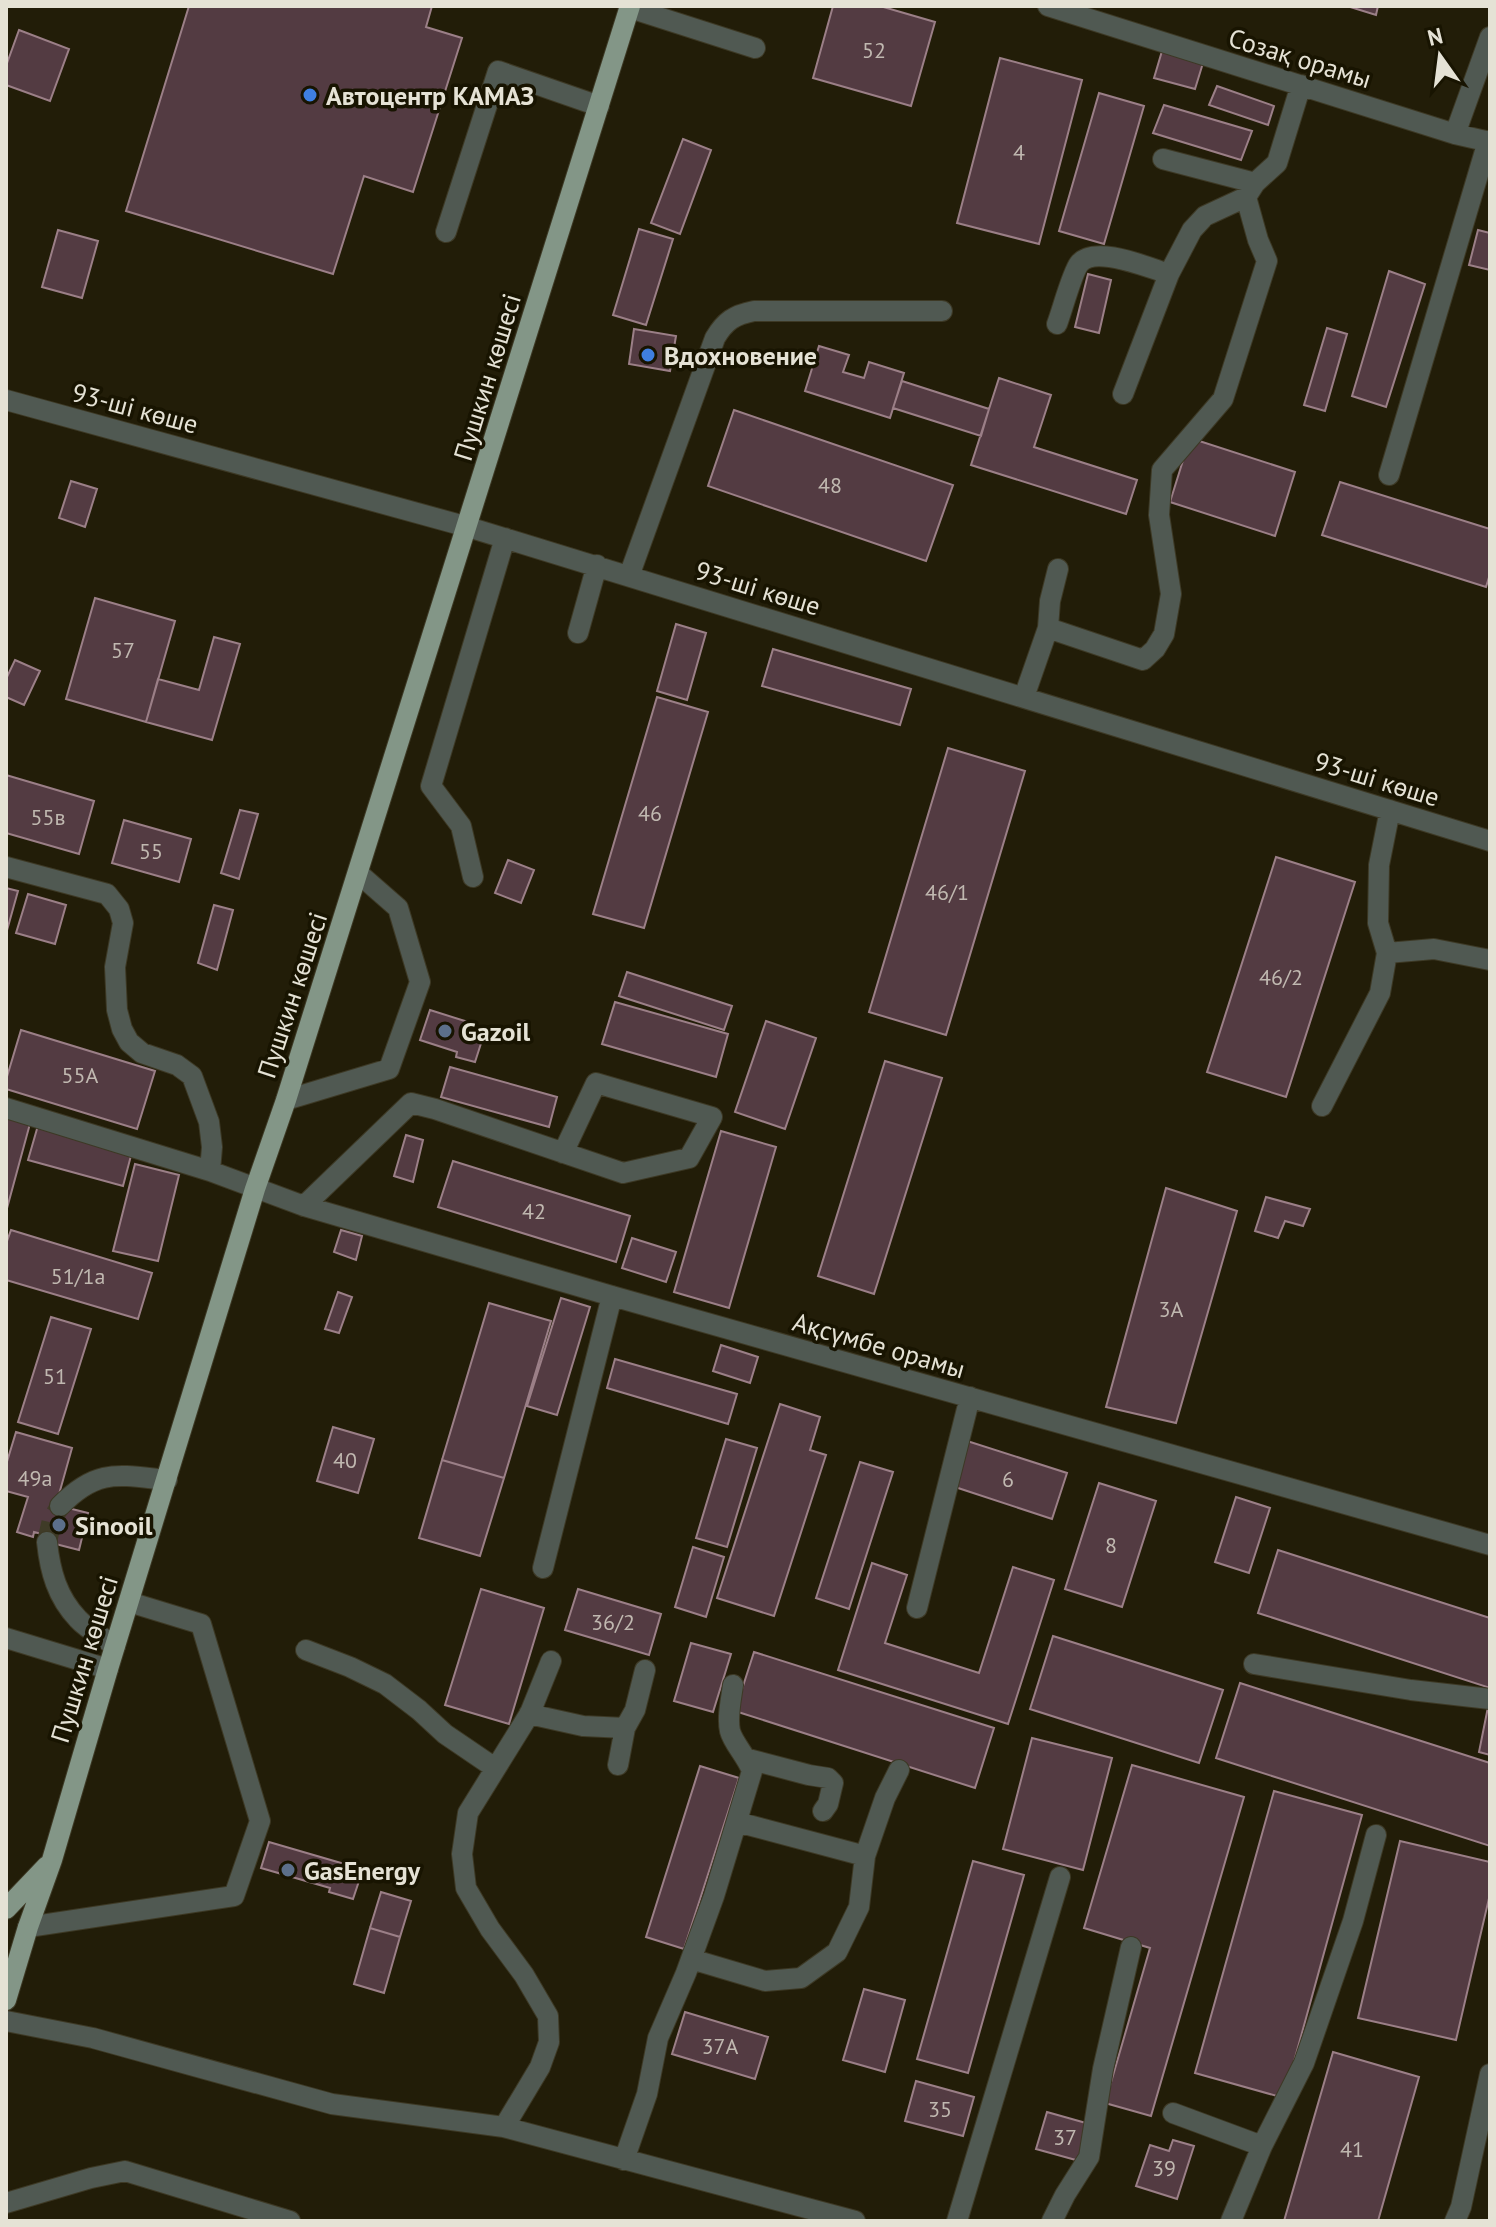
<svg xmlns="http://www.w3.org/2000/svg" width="1496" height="2227" font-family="'PT Sans',sans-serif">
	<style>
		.building { fill: #533b42; stroke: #9b7f87; stroke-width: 2 }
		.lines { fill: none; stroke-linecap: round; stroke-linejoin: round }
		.minor-tunnel { stroke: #3f3b27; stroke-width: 20; stroke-dasharray: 20 10; stroke-linecap: butt }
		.minor-casing { stroke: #3d3925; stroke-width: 22 }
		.major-casing { stroke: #3d3925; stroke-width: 22 }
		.minor { stroke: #505952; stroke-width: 20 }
		.major { stroke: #839687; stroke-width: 20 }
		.shop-dot { fill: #3f7fe0; stroke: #181401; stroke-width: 3 }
		.service-dot { fill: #5c6f8a; stroke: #181401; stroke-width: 3 }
		.labels { text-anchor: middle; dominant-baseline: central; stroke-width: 7; stroke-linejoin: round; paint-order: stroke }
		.number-label { font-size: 22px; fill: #c0b8b0 }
		.street-label { font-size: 26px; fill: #e5e2d5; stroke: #181401 }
		.poi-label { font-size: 26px; font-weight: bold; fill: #e5e2d5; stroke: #181401; text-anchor: start }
	</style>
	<rect width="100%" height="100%" fill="#221d08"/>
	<path class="building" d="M189 6H432L426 27 462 38 413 192 364 176 333 274 126 211Z
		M833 6H880L935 22 911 106 813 78Z
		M1347 6H1378L1376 15Z
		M19 30 69 49 50 101 6 85V66Z
		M1162 51 1203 63 1195 89 1154 78Z
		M1000 58 1082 80 1039 244 957 223Z
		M1217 86 1274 106 1268 125 1209 105Z
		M1099 93 1144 106 1104 244 1059 231Z
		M1164 105 1252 131 1241 160 1153 133Z
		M683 139 711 150 680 234 651 223Z
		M639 229 673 239 646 325 613 315Z
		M58 230 98 241 82 298 42 287Z
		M1478 230 1490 233V270L1469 265Z
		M1389 271 1425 284 1386 407 1352 396Z
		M1088 274 1111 280 1099 333 1075 327Z
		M1327 328 1347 334 1325 411 1304 405Z
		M634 329 676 336 670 371 629 364Z
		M819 346 849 355 843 372 864 378 869 362 904 373 890 418 805 391Z
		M999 378 1051 395 1034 447 1137 480 1126 514 971 465Z
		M902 381 989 409 981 436 893 408Z
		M734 410 953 485 926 561 708 486Z
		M1190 438 1295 472 1275 536 1170 502Z
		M71 481 97 489 85 527 59 518Z
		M1340 482 1490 529V574L1486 587 1322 535Z
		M95 598 175 621 146 722 66 699Z
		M676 624 706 633 687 700 657 691Z
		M214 637 240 644 212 740 146 722 158 679 199 690Z
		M773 649 911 689 900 725 762 686Z
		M15 660 40 671 24 705 6 697V679Z
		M657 697 708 712 644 928 593 914Z
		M948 748 1025 771 946 1035 869 1012Z
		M6 775 94 801 79 854 6 833Z
		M240 810 258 814 239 879 221 873Z
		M124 820 191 839 179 882 112 863Z
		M1276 857 1355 882 1286 1097 1207 1072Z
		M508 860 534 870 521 903 495 893Z
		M6 888 18 891 6 934Z
		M28 894 66 905 55 944 16 933Z
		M214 905 233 910 217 970 198 963Z
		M627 972 732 1006 724 1030 619 996Z
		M615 1002 728 1034 716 1077 602 1044Z
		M430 1010 468 1022 467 1026 485 1031 475 1062 456 1057 457 1052 420 1040Z
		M766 1021 816 1038 785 1129 735 1112Z
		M21 1030 155 1071 137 1129 6 1089V1080Z
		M885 1061 942 1078 874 1294 818 1276Z
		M450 1067 557 1097 549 1127 441 1097Z
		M6 1113 31 1120 6 1212Z
		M39 1122 133 1148 123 1186 28 1160Z
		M721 1131 776 1147 729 1308 674 1292Z
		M406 1135 423 1140 413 1182 394 1176Z
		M453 1161 630 1216 616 1262 438 1207Z
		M135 1164 179 1175 158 1261 113 1251Z
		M1166 1188 1237 1211 1176 1423 1106 1407Z
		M1266 1197 1310 1209 1303 1226 1285 1221 1278 1238 1255 1231Z
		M11 1230 152 1273 138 1319 6 1280V1244Z
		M341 1230 362 1236 356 1260 334 1252Z
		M632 1238 676 1252 666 1282 622 1268Z
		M338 1292 352 1297 339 1333 325 1329Z
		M561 1298 590 1307 557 1415 527 1406Z
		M489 1303 551 1321 504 1478 442 1460Z
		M51 1317 91 1329 58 1434 18 1422Z
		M721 1345 758 1357 750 1383 713 1371Z
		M615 1359 737 1394 728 1424 607 1388Z
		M780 1404 820 1417 810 1450 826 1455 774 1616 717 1598Z
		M333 1427 374 1439 358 1493 317 1481Z
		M16 1432 72 1448 56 1505 88 1513 79 1550 40 1540 42 1534 34 1532 33 1537 17 1532 28 1497 6 1491V1465Z
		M726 1439 757 1448 727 1547 696 1538Z
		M964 1440 1067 1473 1052 1519 949 1485Z
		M442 1460 504 1478 480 1556 419 1538Z
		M860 1462 893 1472 849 1609 816 1598Z
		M1099 1483 1156 1501 1122 1607 1065 1589Z
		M1236 1497 1270 1508 1249 1573 1215 1562Z
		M693 1547 724 1557 706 1617 675 1607Z
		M1278 1550 1490 1618V1688L1258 1613Z
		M872 1563 907 1575 885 1643 979 1673 1013 1567 1054 1580 1008 1724 838 1670Z
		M481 1589 544 1608 509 1724 445 1705Z
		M578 1589 661 1614 649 1655 565 1630Z
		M1053 1636 1223 1690 1199 1763 1030 1709Z
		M691 1643 731 1654 713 1712 674 1701Z
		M754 1652 994 1728 975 1788 735 1711Z
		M1240 1683 1490 1763V1846L1216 1758Z
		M1488 1707 1490 1708V1755L1479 1752Z
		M1032 1738 1112 1758 1083 1870 1003 1849Z
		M1132 1765 1244 1797 1151 2116 1105 2103 1150 1948 1084 1928Z
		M700 1766 739 1778 684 1949 646 1937Z
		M1274 1791 1362 1815 1284 2098 1195 2073Z
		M1400 1841 1490 1862V1894L1456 2040 1358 2018Z
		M269 1842 341 1863 340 1866 362 1872 353 1899 329 1892 330 1888 261 1868Z
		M973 1861 1024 1875 968 2073 917 2059Z
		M381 1892 411 1901 400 1937 370 1928Z
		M370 1928 400 1937 384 1993 354 1984Z
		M864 1989 905 2000 885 2072 843 2060Z
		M685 2012 768 2037 755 2079 672 2054Z
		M1333 2052 1419 2077 1378 2221H1284Z
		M916 2081 974 2097 963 2136 905 2121Z
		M1047 2112 1093 2125 1083 2162 1036 2149Z
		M1173 2140 1194 2146 1177 2199 1136 2186 1150 2145 1169 2151Z"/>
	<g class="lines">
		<path class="minor-tunnel" d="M47 1542 52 1520 60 1506"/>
		<g class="minor-casing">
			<path id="minor" d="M1048 6 1455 134 1490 142
				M630 8 755 48
				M1455 134 1490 37
				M1163 159 1255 183
				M446 232 498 71 599 106
				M1057 324C1062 311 1072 273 1079 264 1094 244 1149 268 1169 274
				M1123 394 1169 274 1192 230 1205 216 1246 197
				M6 400 468 527 1490 841
				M1389 475 1488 141
				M1058 569 1050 601 1048 628 1143 660 1155 649 1164 634 1171 594 1159 515 1162 470 1223 399 1267 261 1258 240 1246 197 1255 183 1277 163 1301 85
				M629 576 715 338C725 321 734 315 754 311H942
				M578 633 597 565
				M1024 697 1048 628
				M6 867 107 894 119 909 123 923 115 967 117 1010 122 1029 129 1042 142 1053 177 1065 192 1076 209 1122 212 1147 210 1171
				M473 877 461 826 431 786 505 538
				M1387 953 1434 949 1490 960
				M286 1100 389 1069 420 982 398 908 358 873
				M1322 1106 1380 993 1387 953 1378 923 1379 865 1390 810
				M6 1108 210 1171 304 1206 612 1296 1490 1545
				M304 1206 411 1103 435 1109 623 1173 689 1158 712 1117 596 1083 563 1153
				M60 1506C97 1468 118 1475 167 1480
				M47 1542C50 1571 57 1597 78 1619 88 1630 103 1637 115 1646
				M543 1568 612 1296
				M917 1608 970 1397
				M6 1638 108 1669
				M306 1650 350 1667 385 1684 419 1710 445 1734 495 1768
				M1254 1664 1411 1690 1490 1699
				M529 1714 583 1726 625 1728
				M748 1759 809 1775 828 1778 833 1783 828 1804 823 1811
				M618 1765 625 1728 635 1710 645 1670
				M737 1822 865 1856
				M28 1927 234 1896 260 1821 201 1624 129 1602
				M691 1959 765 1981 801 1978 837 1952 859 1907 865 1856 885 1798 899 1770
				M6 2021 93 2038 332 2104 504 2127 855 2221
				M1173 2113 1262 2146
				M504 2127 540 2067 549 2042 548 2016 524 1975 490 1929 466 1888 462 1854 468 1813 530 1713 551 1661
				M624 2160 647 2094 658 2038 686 1973 714 1896 752 1771C747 1757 733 1743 730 1731 727 1717 731 1700 733 1685
				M6 2203 91 2178 125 2171 290 2221
				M957 2221 1060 1877
				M1052 2221 1065 2195 1089 2157 1103 2069 1131 1947
				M1231 2221 1262 2146 1304 2063 1353 1921 1376 1835
				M1455 2221 1461 2207 1490 2074"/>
		</g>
		<g class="major-casing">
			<path id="major" d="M6 1909 47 1866
				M6 2000 28 1927 52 1860 108 1669 255 1189 286 1100 630 6"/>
		</g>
		<use href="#minor" class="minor"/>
		<use href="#major" class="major"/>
	</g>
	<g class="shop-dot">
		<circle cx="310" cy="95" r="8"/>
		<circle cx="648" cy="355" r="8"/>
	</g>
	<g class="service-dot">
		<circle cx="445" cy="1031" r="8"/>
		<circle cx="59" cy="1525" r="8"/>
		<circle cx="288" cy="1870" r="8"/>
	</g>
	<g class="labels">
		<g class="number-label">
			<text x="874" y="50">52</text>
			<text x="1019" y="152">4</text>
			<text x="830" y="485">48</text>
			<text x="123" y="650">57</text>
			<text x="650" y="813">46</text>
			<text x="48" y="817">55в</text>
			<text x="151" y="851">55</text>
			<text x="947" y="892">46/1</text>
			<text x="1281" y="977">46/2</text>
			<text x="80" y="1075">55А</text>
			<text x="534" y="1211">42</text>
			<text x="78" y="1276">51/1а</text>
			<text x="1171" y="1309">3А</text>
			<text x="55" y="1376">51</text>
			<text x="345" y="1460">40</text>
			<text x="35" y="1478">49а</text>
			<text x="1008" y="1479">6</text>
			<text x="1111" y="1545">8</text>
			<text x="613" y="1622">36/2</text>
			<text x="720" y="2046">37А</text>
			<text x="940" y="2109">35</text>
			<text x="1065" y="2137">37</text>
			<text x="1352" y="2149">41</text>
			<text x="1164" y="2168">39</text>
		</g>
		<g class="street-label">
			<text transform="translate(1300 58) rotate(17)">Созақ орамы</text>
			<text transform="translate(487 377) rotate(-73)">Пушкин көшесі</text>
			<text transform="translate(135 408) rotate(15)">93-ші көше</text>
			<text transform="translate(758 588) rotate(17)">93-ші көше</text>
			<text transform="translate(1377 779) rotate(17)">93-ші көше</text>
			<text transform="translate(292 995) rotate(-72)">Пушкин көшесі</text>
			<text transform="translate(879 1345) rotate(16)">Ақсүмбе орамы</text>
			<text transform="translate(84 1659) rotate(-73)">Пушкин көшесі</text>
		</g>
		<g class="poi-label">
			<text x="326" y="95">Автоцентр КАМАЗ</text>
			<text x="664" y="355">Вдохновение</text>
			<text x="461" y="1031">Gazoil</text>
			<text x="75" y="1525">Sinooil</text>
			<text x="304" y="1870">GasEnergy</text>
		</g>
	</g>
	<rect width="1496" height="2227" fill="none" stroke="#e5e2d5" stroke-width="16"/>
	<g transform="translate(1440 56) rotate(346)" stroke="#181401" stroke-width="6" paint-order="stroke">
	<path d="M0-6L14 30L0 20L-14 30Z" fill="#e5e2d5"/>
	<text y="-12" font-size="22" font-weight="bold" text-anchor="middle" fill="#e5e2d5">N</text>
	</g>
</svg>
